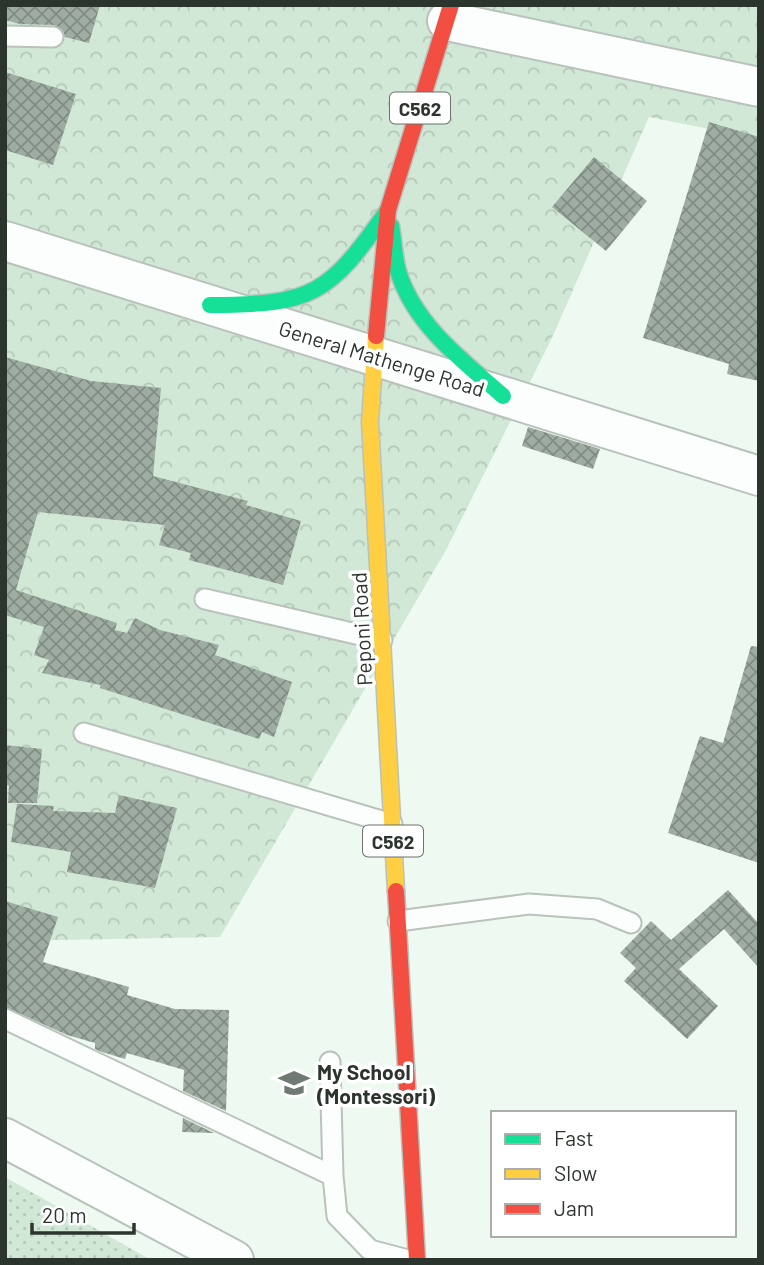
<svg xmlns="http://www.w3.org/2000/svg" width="764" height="1265" font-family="Barlow,sans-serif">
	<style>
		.forest { fill: url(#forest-crowns) }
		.park { fill: url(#park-dots) }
		.building { fill: url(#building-cross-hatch) }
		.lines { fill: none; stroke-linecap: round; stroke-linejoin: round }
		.lane-casing { stroke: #b9c2bb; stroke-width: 23 }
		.street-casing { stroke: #b9c2bb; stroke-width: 42 }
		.fast-casing { stroke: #b9c2bb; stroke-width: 19 }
		.slow-casing { stroke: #b9c2bb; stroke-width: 19 }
		.jam-casing { stroke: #b9c2bb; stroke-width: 19 }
		.lane { stroke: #fcfefd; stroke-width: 19 }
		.street { stroke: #fcfefd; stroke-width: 38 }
		.fast { stroke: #16e098; stroke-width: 16 }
		.slow { stroke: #ffcf43; stroke-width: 16 }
		.jam { stroke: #f24e42; stroke-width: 16 }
		.labels { text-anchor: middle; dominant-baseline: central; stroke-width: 7; stroke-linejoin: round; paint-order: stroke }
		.shield { fill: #fff; stroke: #6b716d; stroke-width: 2 }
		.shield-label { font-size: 19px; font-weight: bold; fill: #2c342e }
		.street-label { font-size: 21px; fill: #2c342e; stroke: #fff }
		.poi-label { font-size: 21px; font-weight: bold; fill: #2c342e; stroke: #fff; text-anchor: start }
	</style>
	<defs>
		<pattern id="forest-crowns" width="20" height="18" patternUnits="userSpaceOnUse" patternTransform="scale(1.75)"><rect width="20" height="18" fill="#d1e8d6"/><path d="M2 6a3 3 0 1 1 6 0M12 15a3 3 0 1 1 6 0" fill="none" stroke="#b4c8b8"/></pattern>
		<pattern id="park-dots" width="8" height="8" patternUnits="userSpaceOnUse" patternTransform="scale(1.75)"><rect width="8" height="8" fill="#d1e8d6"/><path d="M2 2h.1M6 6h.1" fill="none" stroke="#b4c8b8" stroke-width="1.8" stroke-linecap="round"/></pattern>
		<pattern id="building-cross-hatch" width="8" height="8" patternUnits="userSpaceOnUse" patternTransform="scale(1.75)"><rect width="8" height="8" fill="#9eaca2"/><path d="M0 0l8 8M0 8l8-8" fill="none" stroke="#818d84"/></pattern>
	</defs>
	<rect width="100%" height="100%" fill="#eefaf1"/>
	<path class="forest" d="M5 5H759V139L649 117 551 340 446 550 220 937 5 941Z"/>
	<path class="park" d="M5 1177 151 1260H5Z"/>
	<path class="building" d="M5 5H100L89 43 65 37 63 31 54 25 20 24 5 20Z
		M5 72 76 94 53 165 5 150Z
		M709 122 759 137V381L727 374 729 364 643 338Z
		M594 157 647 201 606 251 552 207Z
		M5 357 91 381 161 388 153 476 248 501 246 505 301 521 283 585 189 560 191 553 159 545 165 525 38 512 16 590 117 623 115 630 127 633 135 618 160 630 219 645 215 655 292 682 274 737 262 732 259 739 100 688 101 685 42 673 49 660 34 655 44 627 5 615Z
		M528 427 600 449 593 469 522 446Z
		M751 646 759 647V863L668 833 700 736 723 743Z
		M5 745 42 749 37 803H8L9 786 5 784Z
		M119 795 177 808 155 888 67 872 71 852 11 842 17 804 54 806 53 811 115 813Z
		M728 890 759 924V968L724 929 679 969 718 1006 687 1039 624 981 636 968 620 953 651 921 671 940Z
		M5 901 58 917 43 962 129 987 127 995 175 1009 229 1010 226 1111 183 1091 184 1070 127 1053 125 1059 102 1052 95 1049V1043L67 1035 5 1007Z
		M183 1118 214 1133 182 1132Z"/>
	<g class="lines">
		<g class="lane-casing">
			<path id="lane" d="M5 36 53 37
				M205 599 382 640
				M84 733 392 824
				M398 921 529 904 597 909 631 923
				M5 1019 333 1176
				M330 1062 333 1176 337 1216 370 1250 408 1260"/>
		</g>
		<g class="street-casing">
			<path id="street" d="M447 21 759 87
				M5 241 759 476
				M5 1138 234 1260"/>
		</g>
		<g class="fast-casing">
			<path id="fast" d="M391 226C394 242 394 259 399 274 416 326 463 361 503 396
				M210 305C314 305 329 294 388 210"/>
		</g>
		<g class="slow-casing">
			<path id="slow" d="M376 336 370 422 396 891"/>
		</g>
		<g class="jam-casing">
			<path id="jam" d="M376 336 388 210 451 5
				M396 891 417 1260"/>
		</g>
		<use href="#lane" class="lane"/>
		<use href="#street" class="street"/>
		<use href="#fast" class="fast"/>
		<use href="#slow" class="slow"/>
		<use href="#jam" class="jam"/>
	</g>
	<defs>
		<g id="school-bare" transform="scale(2.415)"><path d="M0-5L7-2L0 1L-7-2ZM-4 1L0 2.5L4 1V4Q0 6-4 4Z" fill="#707972" stroke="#fff" stroke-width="2.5" paint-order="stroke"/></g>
	</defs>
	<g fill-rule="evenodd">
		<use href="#school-bare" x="294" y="1083"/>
	</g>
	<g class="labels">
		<g class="shield">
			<rect x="390" y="92.5" width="60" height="31" rx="5"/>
			<rect x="363" y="825.5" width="60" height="31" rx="5"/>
		</g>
		<g class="shield-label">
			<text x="420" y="108">C562</text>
			<text x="393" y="841">C562</text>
		</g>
		<g class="street-label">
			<text transform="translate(382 358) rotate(17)">General Mathenge Road</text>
			<text transform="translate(361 629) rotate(-93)">Peponi Road</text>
		</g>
		<g class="poi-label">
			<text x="317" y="1071">My School<tspan x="317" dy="24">(Montessori)</tspan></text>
		</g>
	</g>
	<rect width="764" height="1265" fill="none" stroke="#2c342e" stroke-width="14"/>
	<rect x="491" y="1111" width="245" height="126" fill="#ffffff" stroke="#abaeab" stroke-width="2"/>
	<rect x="505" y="1134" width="35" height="10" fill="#16e098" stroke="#abaeab" stroke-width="2"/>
	<text x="554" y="1146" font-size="21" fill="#2c342e">Fast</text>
	<rect x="505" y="1169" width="35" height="10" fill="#ffcf43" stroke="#abaeab" stroke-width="2"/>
	<text x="554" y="1181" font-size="21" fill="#2c342e">Slow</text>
	<rect x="505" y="1204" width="35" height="10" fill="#f24e42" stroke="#abaeab" stroke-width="2"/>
	<text x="554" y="1216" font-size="21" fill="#2c342e">Jam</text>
	<path d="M32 1223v10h102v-10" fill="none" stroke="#2c342e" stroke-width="3.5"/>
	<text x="42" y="1223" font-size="21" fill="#2c342e" stroke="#ffffff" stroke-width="5" paint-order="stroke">20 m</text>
</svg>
